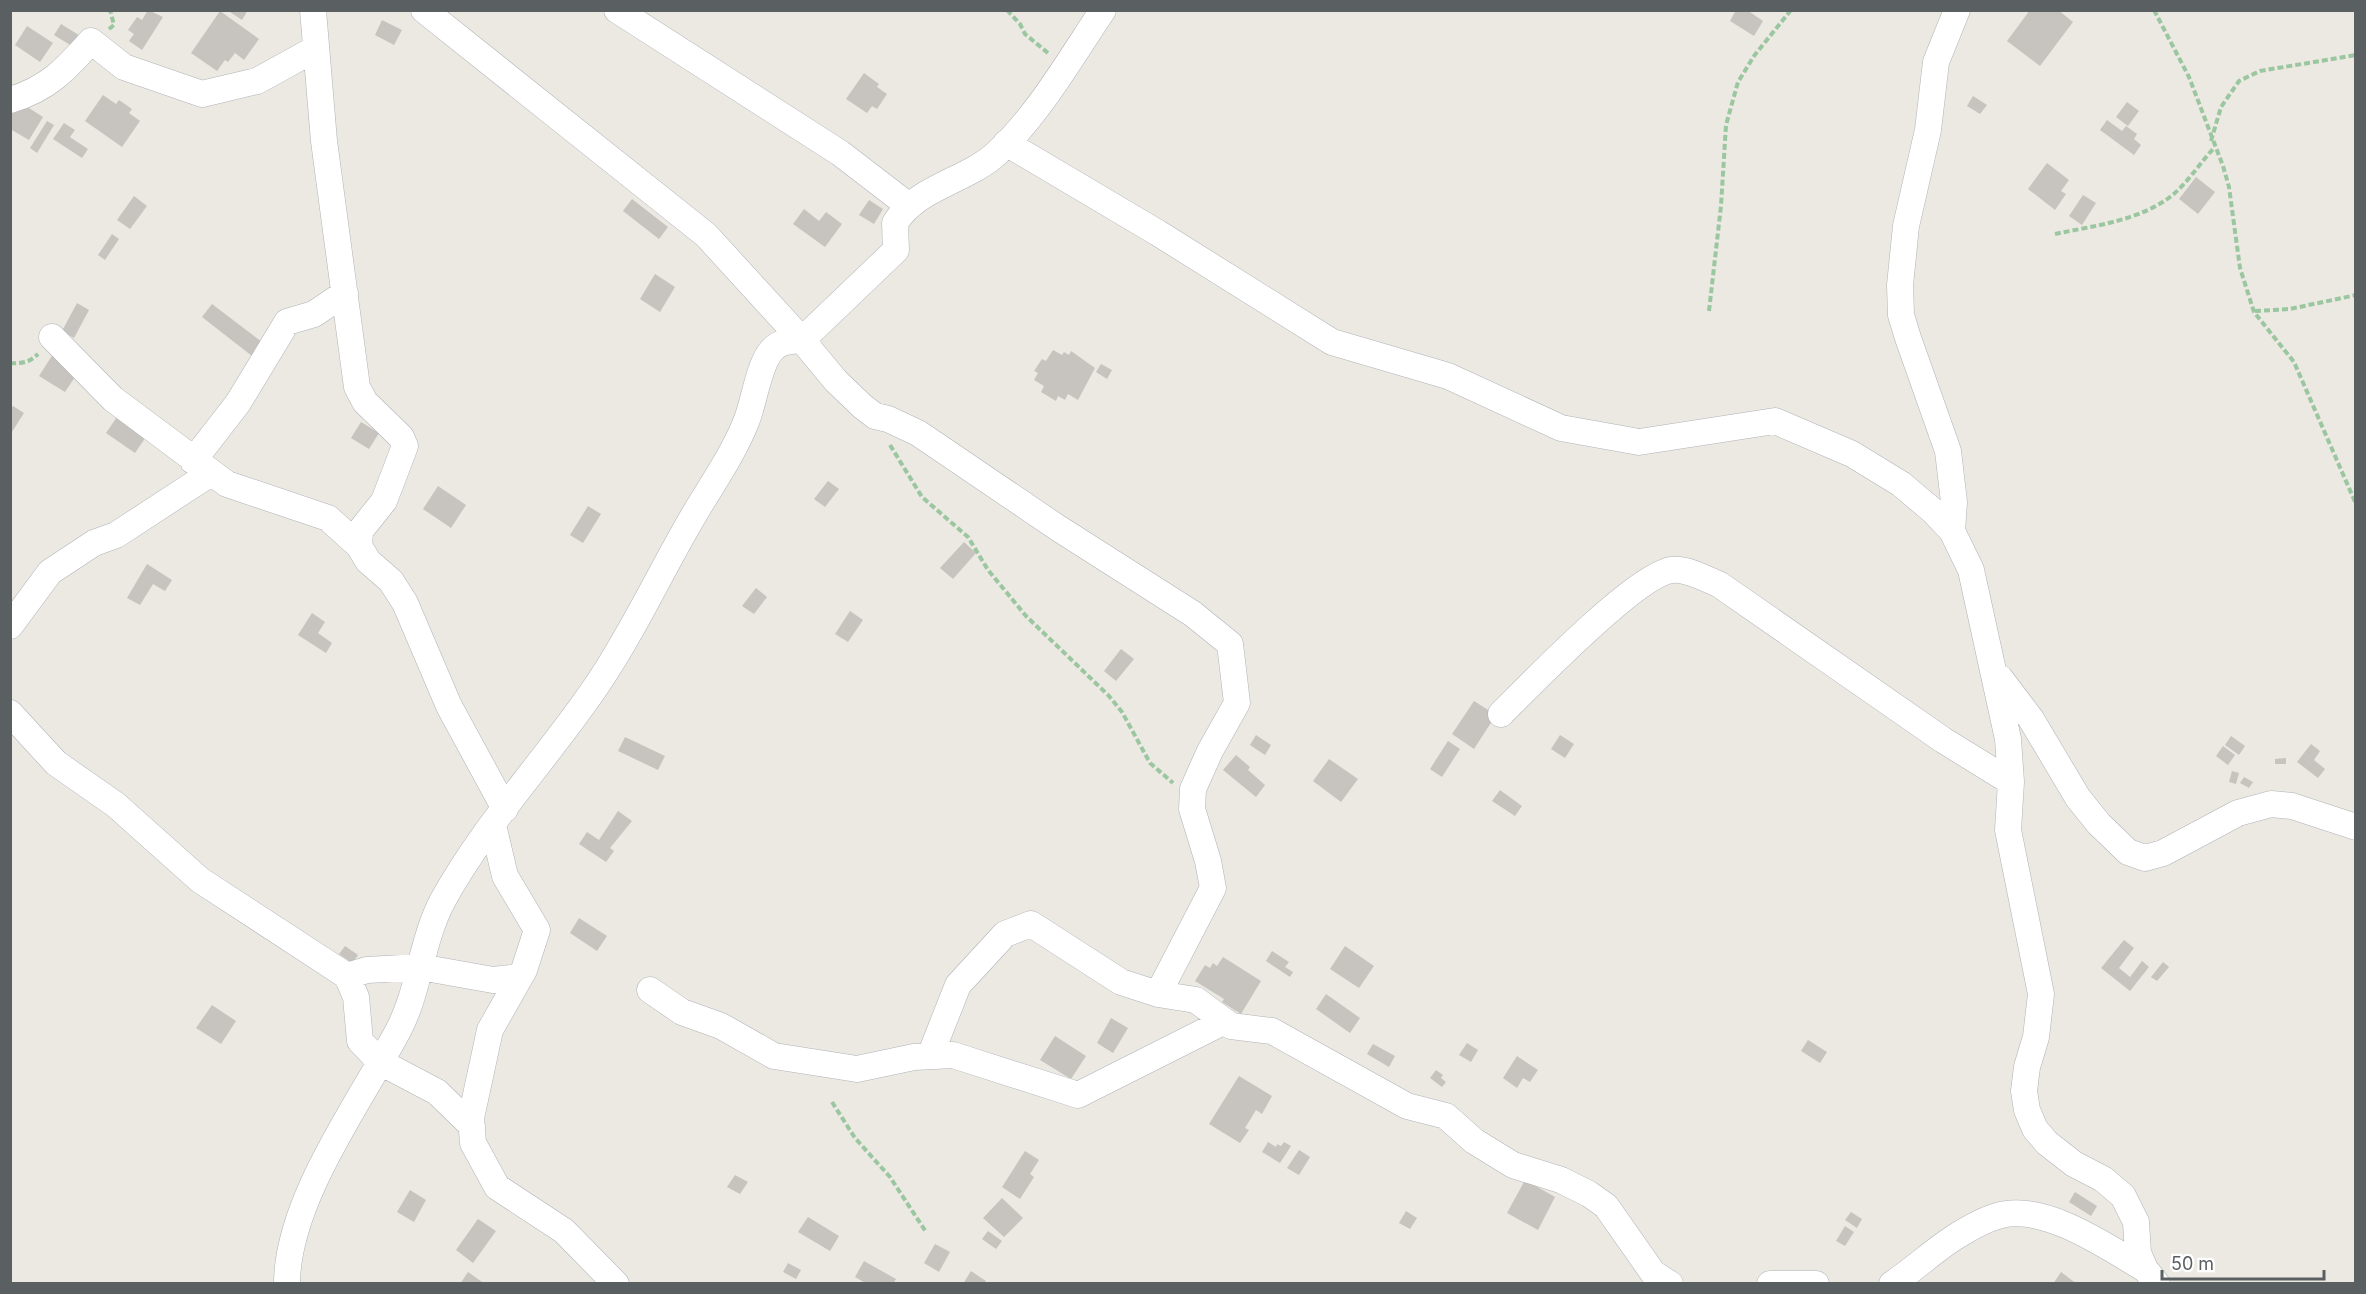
<svg xmlns="http://www.w3.org/2000/svg" width="2366" height="1294" font-family="Inter,sans-serif">
	<style>
		.building { fill: #c7c3be }
		.lines { fill: none; stroke-linecap: round; stroke-linejoin: round }
		.minor-casing { stroke: #afb3b7; stroke-width: 27 }
		.path { stroke: #9ac6a0; stroke-width: 4; stroke-dasharray: 6 3; stroke-linecap: butt }
		.minor { stroke: #fff; stroke-width: 26 }
	</style>
	<rect width="100%" height="100%" fill="#ece8e2"/>
	<path class="building" d="M148 10 163 17 142 50 129 41 134 34 128 30 137 17 142 20Z
		M227 10H248L242 20Z
		M1736 10H1747L1763 21 1754 36 1730 21Z
		M2030 10H2058L2073 22 2040 66 2007 41Z
		M220 11 259 39 244 60 235 53 228 62 225 60 217 71 191 53Z
		M382 20 402 30 394 45 375 35Z
		M61 24 82 37 75 48 54 35Z
		M27 26 53 43 40 62 15 45Z
		M864 73 879 84 877 87 887 94 877 109 872 106 867 113 846 99Z
		M103 95 116 104 119 100 132 109 129 113 140 121 122 147 85 121Z
		M1973 96 1987 105 1980 114 1967 106Z
		M18 101 43 117 29 140 10 129V114Z
		M2127 102 2139 111 2128 126 2116 117Z
		M2107 120 2122 131 2126 126 2137 134 2134 139 2141 145 2134 155 2100 130Z
		M47 121 54 125 37 153 30 148Z
		M64 123 75 130 70 137 88 149 82 158 53 139Z
		M2047 163 2069 180 2061 191 2066 194 2055 210 2028 189Z
		M2196 177 2215 192 2198 214 2179 199Z
		M2083 195 2096 203 2082 225 2069 216Z
		M134 196 147 206 130 229 117 220Z
		M632 199 668 227 659 239 623 211Z
		M869 200 883 209 874 224 859 215Z
		M804 209 819 221 826 212 842 224 825 247 793 224Z
		M112 234 119 239 105 260 98 255Z
		M655 274 675 287 660 312 640 299Z
		M77 303 89 310 74 338 62 331Z
		M212 304 262 342 252 356 202 317Z
		M1053 350 1062 355 1064 352 1069 355 1071 351 1095 368 1078 400 1068 394 1065 400 1058 396 1056 401 1041 392 1044 386 1034 380 1038 373 1034 371 1042 359 1046 361Z
		M55 351 81 368 65 392 39 376Z
		M1101 364 1112 370 1107 379 1096 372Z
		M13 406 24 413 10 435V410Z
		M121 411 150 431 135 453 106 433Z
		M361 422 379 433 369 449 351 438Z
		M828 481 839 489 825 507 814 499Z
		M438 486 466 505 451 528 423 509Z
		M588 506 601 514 583 543 570 535Z
		M964 542 976 553 953 579 940 568Z
		M147 564 172 580 165 591 153 584 140 605 127 598Z
		M756 588 767 597 754 614 742 606Z
		M850 611 863 620 848 642 835 634Z
		M312 613 325 622 318 633 332 643 326 653 298 635Z
		M1121 649 1134 659 1116 681 1104 671Z
		M1474 701 1496 715 1474 749 1452 734Z
		M1256 735 1271 745 1265 755 1250 745Z
		M1560 735 1574 744 1565 758 1551 749Z
		M2231 736 2245 746 2239 755 2225 745Z
		M625 737 665 756 658 770 618 751Z
		M1448 741 1460 749 1442 777 1430 769Z
		M2311 744 2320 751 2314 760 2325 769 2318 778 2297 762Z
		M2223 746 2235 755 2228 765 2216 756Z
		M1236 755 1250 767 1248 770 1265 785 1256 797 1223 770Z
		M2286 758V764H2275V759Z
		M1329 759 1358 779 1341 802 1313 781Z
		M2232 771 2239 773 2236 784 2229 782Z
		M2244 777 2253 782 2249 788 2240 783Z
		M1500 790 1522 806 1515 816 1492 801Z
		M618 811 632 821 610 848 614 851 606 862 579 844 587 832 599 840Z
		M579 918 607 936 597 951 570 933Z
		M2124 940 2134 948 2119 968 2130 977 2142 961 2149 967 2130 991 2101 968Z
		M345 946 358 955 352 963 339 954Z
		M1345 946 1374 966 1359 988 1330 969Z
		M1272 951 1289 962 1285 967 1293 972 1290 977 1266 961Z
		M1223 957 1261 981 1241 1014 1222 1002 1224 999 1195 981 1205 965 1210 968 1213 963 1217 966Z
		M2163 962 2169 967 2157 981 2151 977Z
		M1326 994 1360 1018 1350 1033 1316 1009Z
		M212 1005 236 1021 221 1044 196 1028Z
		M1111 1018 1128 1028 1113 1053 1097 1043Z
		M1055 1036 1086 1056 1071 1079 1040 1060Z
		M1808 1040 1827 1052 1820 1063 1801 1051Z
		M1467 1043 1478 1050 1471 1062 1459 1055Z
		M1373 1044 1395 1056 1389 1067 1367 1054Z
		M1517 1056 1538 1070 1530 1082 1523 1078 1517 1088 1503 1078Z
		M1436 1070 1443 1075 1441 1078 1446 1082 1442 1087 1430 1078Z
		M1239 1076 1272 1096 1262 1114 1256 1110 1245 1128 1249 1130 1240 1143 1209 1124Z
		M1268 1142 1276 1147 1277 1144 1281 1146 1284 1142 1291 1146 1280 1163 1262 1152Z
		M1299 1150 1310 1157 1299 1175 1287 1168Z
		M1025 1151 1039 1160 1030 1174 1034 1177 1020 1199 1002 1187Z
		M735 1175 748 1182 740 1194 727 1187Z
		M1525 1180 1555 1197 1538 1230 1507 1213Z
		M410 1190 426 1200 414 1222 397 1212Z
		M2075 1192 2097 1206 2091 1216 2069 1202Z
		M1002 1198 1023 1218 1004 1237 983 1218Z
		M1406 1211 1417 1218 1410 1229 1399 1223Z
		M1851 1212 1862 1219 1857 1228 1845 1220Z
		M808 1217 839 1236 830 1251 798 1232Z
		M478 1219 496 1231 473 1263 456 1250Z
		M1845 1226 1854 1232 1845 1246 1836 1241Z
		M988 1231 1002 1241 996 1249 982 1239Z
		M935 1244 950 1252 939 1272 924 1263Z
		M864 1261 896 1279 893 1284H867L855 1277Z
		M788 1263 801 1270 796 1279 783 1272Z
		M971 1271 986 1281 984 1284H963Z
		M468 1272 485 1284H460Z
		M2061 1272 2077 1284H2053Z"/>
	<g class="lines">
		<g class="minor-casing">
			<path id="minor" d="M313 10 324 141 357 387 365 402 401 437 405 446 384 501 360 531 359 546 368 561 391 581 405 603 449 706 505 809
				M424 10 706 235 802 340 836 381 862 406 875 416 888 419 918 433 1058 528 1193 614 1230 644 1237 703 1210 751 1193 789 1192 809 1208 861 1213 888 1158 994 1196 1000 1231 1026 1272 1031 1407 1106 1446 1116 1474 1141 1513 1165 1561 1180 1589 1194 1606 1206 1653 1273 1670 1284
				M617 10 840 153 909 206
				M10 100C48 89 66 69 91 41L124 67 202 94 257 81 315 49
				M1006 143 1158 233 1332 342 1448 376 1561 428 1639 442 1775 421 1852 454 1901 484 1933 511 1952 531 1971 570 2008 739 2011 782 2008 830 2041 994 2036 1037 2027 1067 2024 1091 2027 1110 2035 1129 2047 1143 2074 1164 2103 1179 2123 1196 2136 1222 2138 1253 2145 1269 2157 1284
				M52 337 113 399 227 484 328 518 359 546
				M193 461 238 403 287 322 314 314 345 293
				M1952 531 1954 502 1948 451 1908 338 1901 315 1900 285 1906 226 1928 130 1936 62 1957 10
				M10 626 50 572 94 543 116 535 211 473
				M2000 678 2031 719 2078 798 2099 824 2128 852 2145 858 2163 853 2238 813 2271 804 2292 806 2356 827
				M10 713 56 763 116 805 200 880 347 976 367 970 420 967 493 980 520 977
				M1501 714C1531 684 1637 574 1672 570 1687 568 1706 579 1720 585L1943 740 2011 782
				M493 825 505 876 537 930 524 970 490 1030 471 1118 473 1143 497 1187 564 1231 616 1284
				M347 976 356 997 360 1041 380 1062 437 1092 472 1126
				M650 990 682 1012 721 1026 774 1056 857 1069 914 1057 953 1055 1078 1095 1225 1021
				M930 1056 958 985 1005 934 1031 924 1121 982 1158 994
				M287 1284C287 1200 361 1101 399 1029 420 988 421 941 443 900 484 825 549 756 597 685 635 629 663 566 698 508 715 480 734 452 746 422 754 403 759 363 772 350 780 341 790 341 802 340L896 250 895 223C917 187 966 181 996 154 1039 114 1070 59 1103 10
				M1770 1284H1816
				M1892 1284C1913 1270 1931 1253 1952 1239 1966 1230 1984 1219 2001 1215 2046 1204 2107 1247 2145 1269"/>
		</g>
		<path class="path" d="M1007 10 1020 24 1025 34 1048 53
			M2154 10 2189 77 2223 166 2229 187 2240 268 2254 312 2294 362 2356 504
			M109 29 114 25 110 10
			M2211 141 2221 107 2239 81 2260 71 2356 55
			M2055 234C2093 226 2138 221 2170 197 2187 184 2199 164 2214 148
			M1709 311 1721 206 1726 125 1738 82 1754 56 1791 10
			M2255 311 2290 309 2356 295
			M10 363C22 364 30 362 38 354
			M890 445 922 497 968 537 988 570 1026 616 1109 696 1122 712 1150 763 1173 783
			M832 1102 855 1138 890 1177 926 1232"/>
		<use href="#minor" class="minor"/>
	</g>
	<rect width="2366" height="1294" fill="none" stroke="#5a5f62" stroke-width="24"/>
	<path d="M2162 1270v9h162v-9" fill="none" stroke="#5a5f62" stroke-width="3"/>
	<text x="2171" y="1270" font-size="18" fill="#5a5f62" stroke="#ffffff" stroke-width="4.5" paint-order="stroke">50 m</text>
</svg>
